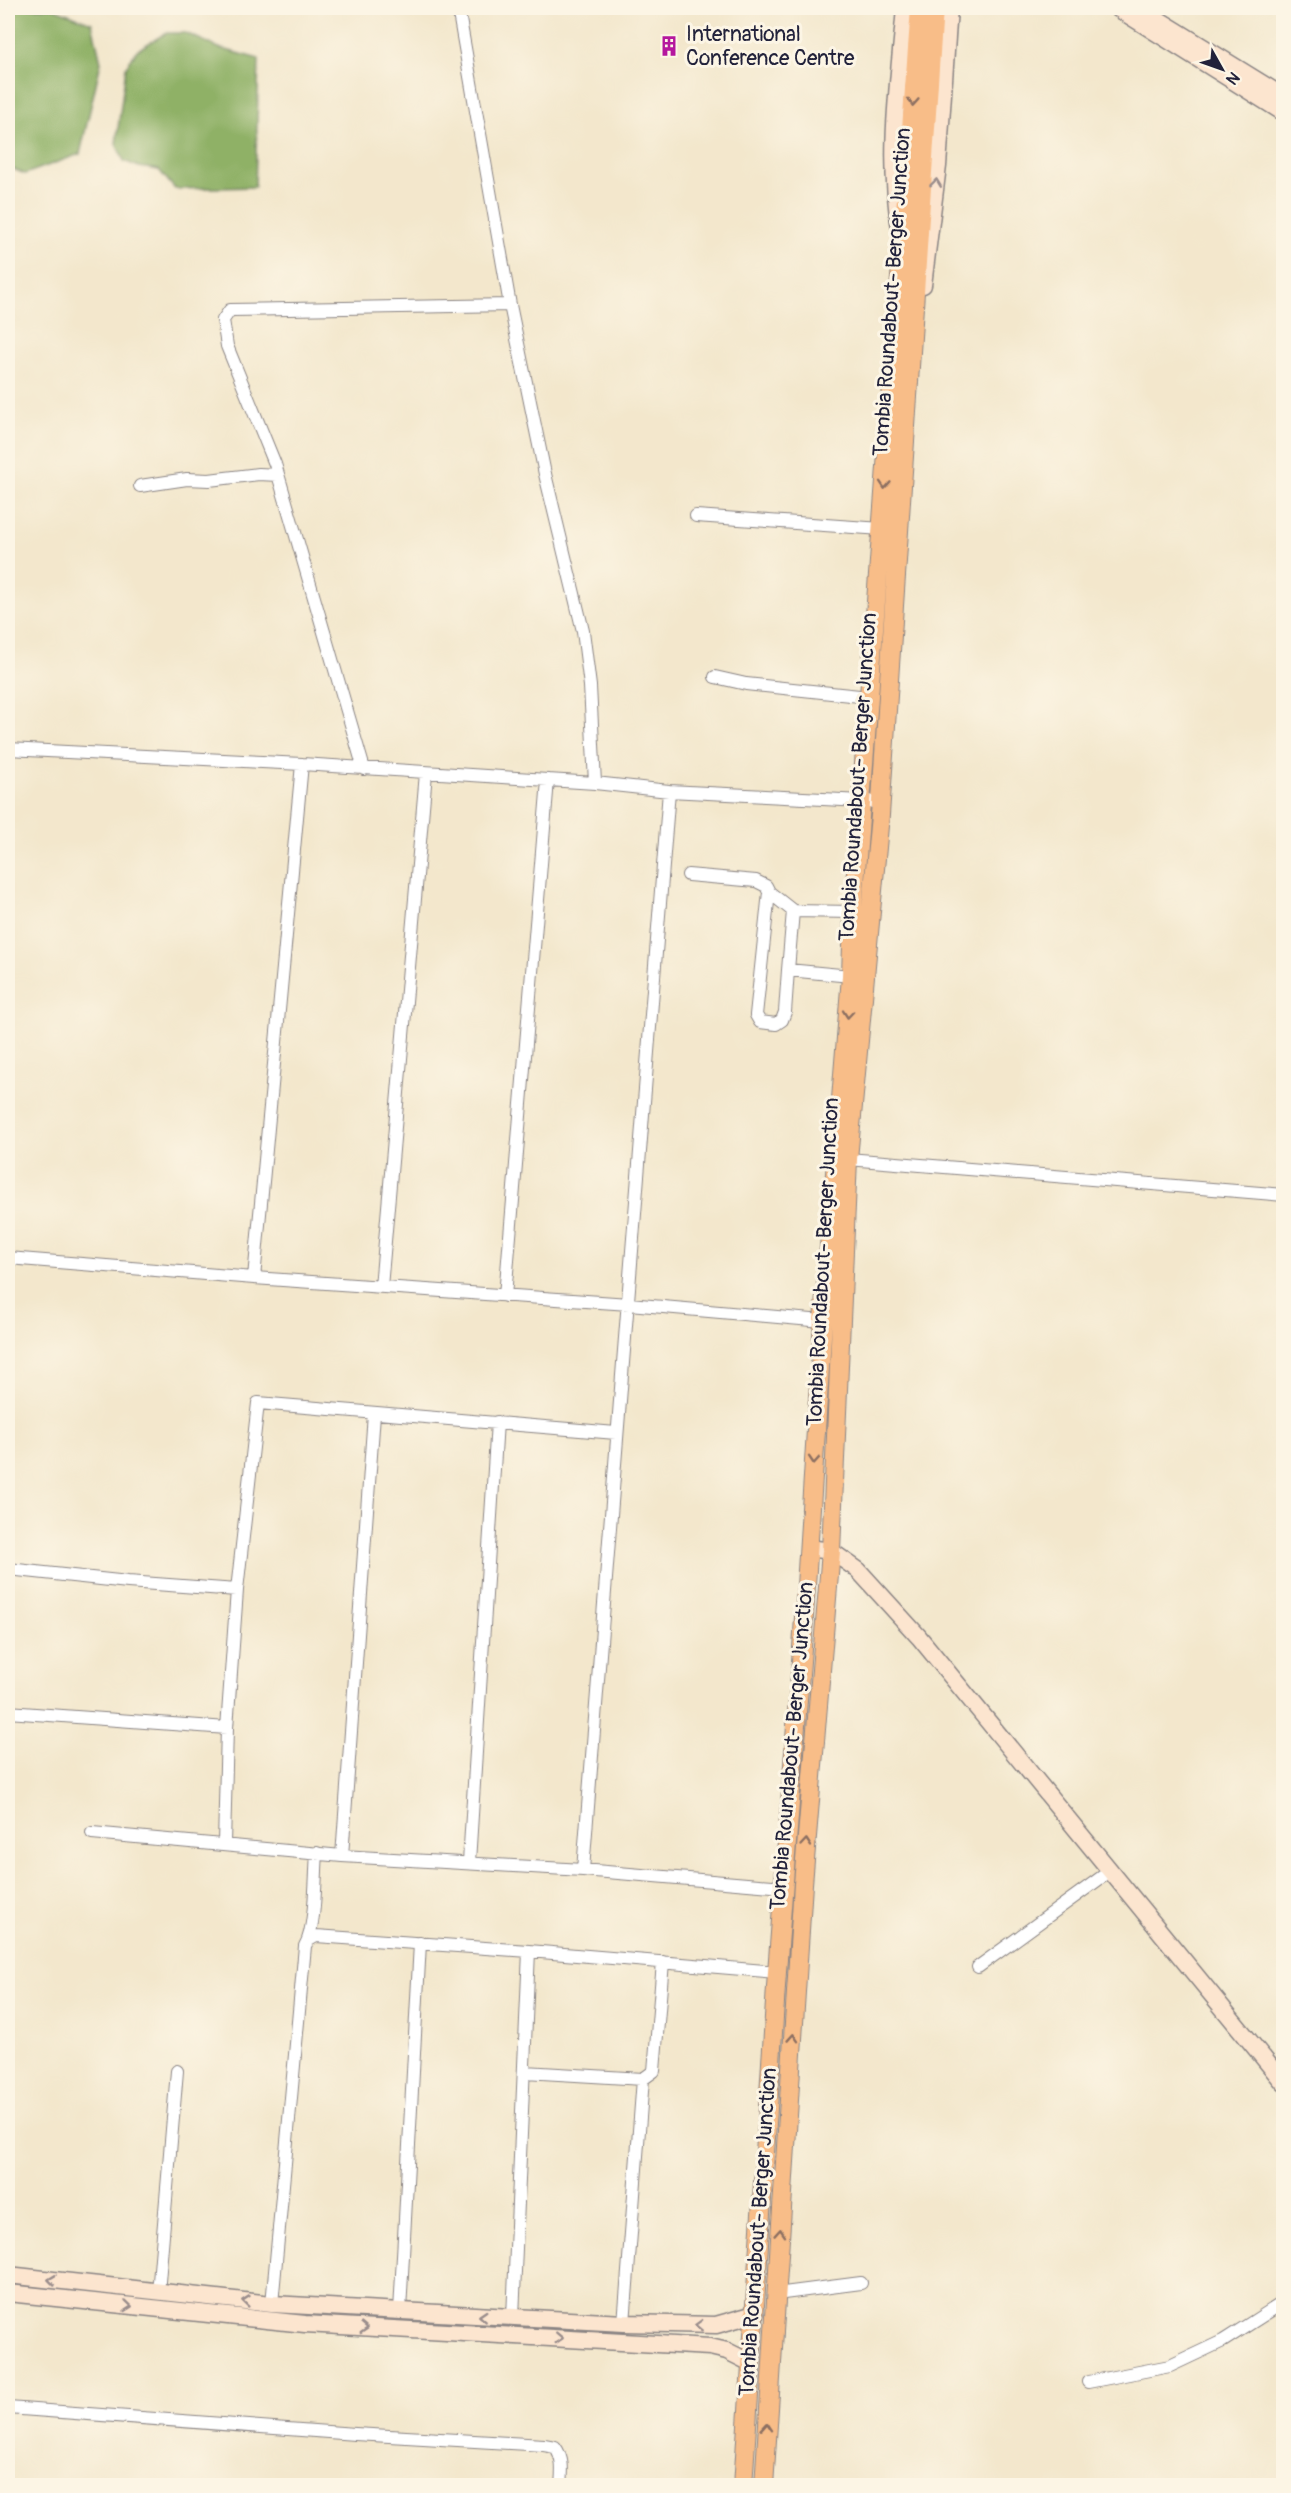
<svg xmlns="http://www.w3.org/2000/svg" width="1291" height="2493" font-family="Pangolin,sans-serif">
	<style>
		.forest { fill: #8fb166; stroke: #586a50; stroke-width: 1.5 }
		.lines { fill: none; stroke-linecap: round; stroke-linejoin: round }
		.street-casing { stroke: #8a8484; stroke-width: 14 }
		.secondary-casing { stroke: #8a8484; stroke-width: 19 }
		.primary-casing { stroke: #8a8484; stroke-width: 20 }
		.street { stroke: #fff; stroke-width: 12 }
		.secondary { stroke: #fce5cf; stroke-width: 16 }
		.primary { stroke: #f8bd88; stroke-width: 18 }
		.oneway { stroke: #8d7062 }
		.oneway2 { stroke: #9a8d8c }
		.labels { text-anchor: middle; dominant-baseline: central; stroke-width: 6; stroke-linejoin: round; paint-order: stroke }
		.poi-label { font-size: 21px; fill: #22223b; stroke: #fcf5e5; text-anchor: start }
		.street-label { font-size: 21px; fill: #22223b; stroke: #fcf5e5 }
	</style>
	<rect width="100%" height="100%" fill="#fcf5e5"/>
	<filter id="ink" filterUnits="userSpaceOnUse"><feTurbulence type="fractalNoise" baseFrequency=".0167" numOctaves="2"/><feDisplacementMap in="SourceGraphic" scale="12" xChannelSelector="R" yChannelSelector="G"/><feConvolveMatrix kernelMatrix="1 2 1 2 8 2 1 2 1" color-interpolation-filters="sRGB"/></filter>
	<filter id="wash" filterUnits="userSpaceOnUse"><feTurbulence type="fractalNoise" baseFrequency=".008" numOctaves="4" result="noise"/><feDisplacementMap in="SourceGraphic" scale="24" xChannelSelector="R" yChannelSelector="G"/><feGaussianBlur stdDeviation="1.35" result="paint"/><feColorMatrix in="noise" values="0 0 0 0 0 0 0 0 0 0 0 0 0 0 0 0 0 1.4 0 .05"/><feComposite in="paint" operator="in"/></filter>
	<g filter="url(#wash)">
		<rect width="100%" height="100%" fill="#f3e7cc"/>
		<path class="forest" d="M8 8H53L92 23 101 62 80 154 25 174 8 167Z
			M166 33H186L219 48 259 59 255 187 175 189 159 170 139 167 124 161 116 144 126 67 137 50Z"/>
	</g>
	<g filter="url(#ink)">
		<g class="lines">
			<g class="street-casing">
				<path id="street" d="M458 8 510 305 545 474 583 631 590 686 595 783
					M140 486 187 479 209 480 259 474 278 475
					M696 516 882 529
					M715 677 746 684 869 697
					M8 749 302 764 595 783 669 791 881 802
					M364 769 275 464 227 346 223 320 230 310 510 305
					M688 875 756 881 766 886 769 892 756 1015 760 1022 776 1024 782 1020 785 1012 788 970
					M769 892 793 911
					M851 976 788 970 793 911 853 912
					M848 1159 1284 1195
					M8 1258 254 1278 629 1304 823 1321
					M254 1278 302 764
					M381 1287 426 773
					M505 1296 548 780
					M8 1569 128 1582 237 1590
					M8 1712 227 1728
					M92 1833 342 1856 583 1870 784 1887
					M224 1844 227 1728 237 1590 258 1403 616 1433
					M342 1856 374 1414
					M469 1862 497 1422
					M583 1870C610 1510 641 1151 669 791
					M309 1940 316 1936 529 1951 777 1972
					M978 1967 1110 1871
					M525 2072 643 2079 654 2071 663 1962
					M158 2293 177 2071
					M776 2294 861 2283
					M272 2304 305 1946C316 1928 315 1876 317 1853
					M400 2311 420 1943
					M513 2317 529 1951
					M624 2323 643 2079
					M1088 2382 1170 2366 1223 2341 1284 2302
					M8 2408 355 2434 544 2445 555 2447C564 2459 562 2472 561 2486"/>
			</g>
			<g class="secondary-casing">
				<path id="secondary" d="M1117 8 1284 113
					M1140 8 1284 97
					M900 228C887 155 899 80 905 8
					M923 285 938 166 949 8
					M809 1548 831 1551 858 1570 919 1637 1284 2083
					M8 2275 272 2304 624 2323 716 2325 755 2314
					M8 2293 305 2324 710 2347 727 2351 751 2363"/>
			</g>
			<g class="primary-casing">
				<path id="primary" d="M743 2486 777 1972 802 1648 823 1321 851 976 853 912 920 8
					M764 2486 803 1884 831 1551 848 1159 880 815 934 8"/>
			</g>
			<use href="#street" class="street"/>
			<use href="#secondary" class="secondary"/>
			<use href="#primary" class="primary"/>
		</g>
		<defs><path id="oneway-chevron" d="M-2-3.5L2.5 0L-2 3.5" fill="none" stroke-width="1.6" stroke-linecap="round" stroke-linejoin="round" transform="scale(1.5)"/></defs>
		<g class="oneway">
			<use href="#oneway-chevron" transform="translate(913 102) rotate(94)"/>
			<use href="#oneway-chevron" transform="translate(885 485) rotate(94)"/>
			<use href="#oneway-chevron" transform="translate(848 1014) rotate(95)"/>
			<use href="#oneway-chevron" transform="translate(814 1460) rotate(94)"/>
			<use href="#oneway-chevron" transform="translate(806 1843) rotate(-85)"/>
			<use href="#oneway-chevron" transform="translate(793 2038) rotate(-86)"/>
			<use href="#oneway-chevron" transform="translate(780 2233) rotate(-86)"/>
			<use href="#oneway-chevron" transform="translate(767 2427) rotate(-86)"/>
		</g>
		<g class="oneway2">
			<use href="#oneway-chevron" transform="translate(936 183) rotate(-83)"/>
			<use href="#oneway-chevron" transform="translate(52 2280) rotate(-173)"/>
			<use href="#oneway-chevron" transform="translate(246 2301) rotate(-174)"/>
			<use href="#oneway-chevron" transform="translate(128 2306) rotate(6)"/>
			<use href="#oneway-chevron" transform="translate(483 2316) rotate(-177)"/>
			<use href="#oneway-chevron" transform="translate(699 2325) rotate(-178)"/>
			<use href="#oneway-chevron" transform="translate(364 2328) rotate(3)"/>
			<use href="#oneway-chevron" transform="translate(559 2338) rotate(3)"/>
		</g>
	</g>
	<defs>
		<g id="building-bare" transform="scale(1.62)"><path d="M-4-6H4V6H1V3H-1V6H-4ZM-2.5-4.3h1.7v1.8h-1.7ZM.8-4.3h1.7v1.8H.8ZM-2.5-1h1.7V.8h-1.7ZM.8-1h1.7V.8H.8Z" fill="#b5179e" stroke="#fcf5e5" stroke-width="2.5" paint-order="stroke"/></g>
	</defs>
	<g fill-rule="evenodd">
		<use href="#building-bare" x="669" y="46"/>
	</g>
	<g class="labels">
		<g class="poi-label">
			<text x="686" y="34">International<tspan x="686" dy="24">Conference Centre</tspan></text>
		</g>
		<g class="street-label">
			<text transform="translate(892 292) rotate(-86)">Tombia Roundabout- Berger Junction</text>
			<text transform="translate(858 777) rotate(-86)">Tombia Roundabout- Berger Junction</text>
			<text transform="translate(823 1262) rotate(-87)">Tombia Roundabout- Berger Junction</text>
			<text transform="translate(792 1746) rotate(-85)">Tombia Roundabout- Berger Junction</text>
			<text transform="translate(758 2232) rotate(-86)">Tombia Roundabout- Berger Junction</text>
		</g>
	</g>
	<rect width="1291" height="2493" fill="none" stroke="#fcf5e5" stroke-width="30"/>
	<g transform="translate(1222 69) rotate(130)" stroke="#fcf5e5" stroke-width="4.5" paint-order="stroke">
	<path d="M0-4.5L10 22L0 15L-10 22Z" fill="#22223b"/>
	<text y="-9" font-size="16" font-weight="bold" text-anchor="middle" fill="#22223b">N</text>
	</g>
</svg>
